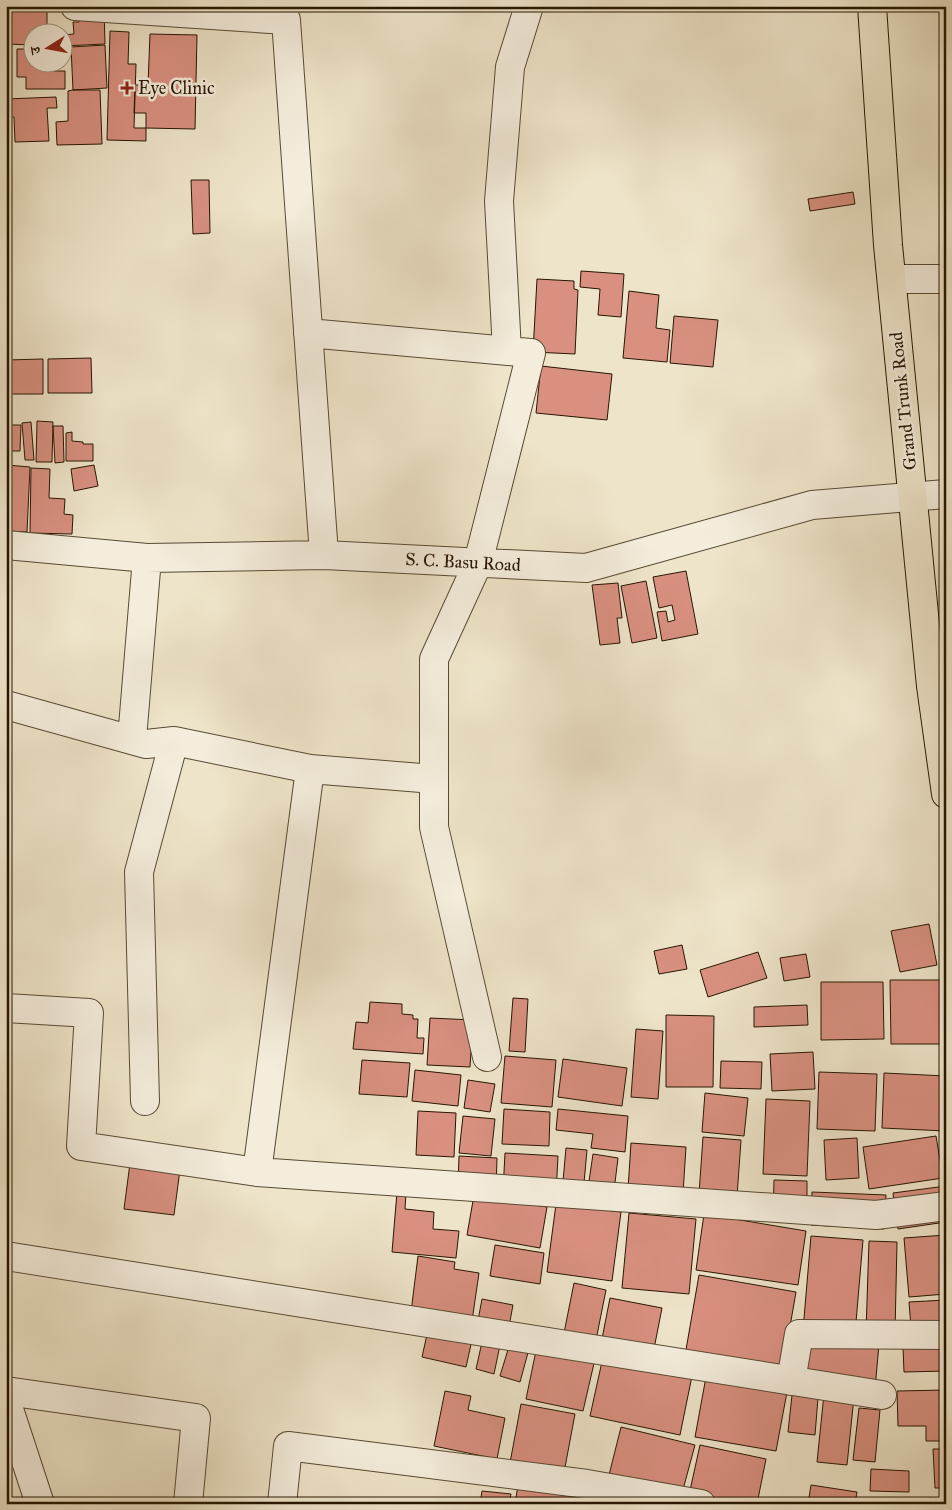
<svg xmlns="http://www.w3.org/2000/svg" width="952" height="1510" font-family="'IM FELL Great Primer','Noto Serif Devanagari',serif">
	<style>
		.building { fill: #d99081; stroke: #261601 }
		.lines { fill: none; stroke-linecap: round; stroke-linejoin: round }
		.minor-casing { stroke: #584a33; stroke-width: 30 }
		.major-casing { stroke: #261601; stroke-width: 30 }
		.minor { stroke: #f4eddc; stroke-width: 28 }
		.major { stroke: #eee4c9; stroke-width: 28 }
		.poi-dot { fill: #8f2418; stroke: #f4eddc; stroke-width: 2 }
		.labels { text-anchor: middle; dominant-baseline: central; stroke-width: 5; stroke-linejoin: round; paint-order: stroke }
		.poi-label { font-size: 18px; fill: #261601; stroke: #f4eddc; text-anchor: start }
		.street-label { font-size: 18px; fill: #261601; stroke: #f4eddc }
	</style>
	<rect width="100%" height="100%" fill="#eee4c9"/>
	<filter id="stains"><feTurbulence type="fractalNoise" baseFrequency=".004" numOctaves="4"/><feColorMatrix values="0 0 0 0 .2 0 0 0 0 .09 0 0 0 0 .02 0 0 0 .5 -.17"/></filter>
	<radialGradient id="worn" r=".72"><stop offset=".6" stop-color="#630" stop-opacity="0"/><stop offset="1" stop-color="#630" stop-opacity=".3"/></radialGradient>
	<path class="building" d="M7 7 47 8V32H32V45L6 44Z
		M104 9 105 44 62 46V35L74 34 73 22H79V11Z
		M110 31 129 32 128 64H136L134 128H146V141L107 140Z
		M150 34 197 35 195 129 146 128V113H134L135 85H148Z
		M105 45 107 88 73 90 71 47Z
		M17 49H32V62H46V71H65V89H26V77H17Z
		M73 90H100L102 144 57 145 56 122 68 121V91Z
		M56 97 57 108H47L49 141 15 142 14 117H6V99Z
		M191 180H209L210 233 193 234Z
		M853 192 855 204 810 211 808 199Z
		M581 271 624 274 621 317 598 315 600 289 580 287Z
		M537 279 574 281V289L578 290 575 354 533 352Z
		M629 291 659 295 656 328 670 330 667 362 623 358Z
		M674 316 718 320 713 367 670 363Z
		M91 358 92 393H48V359Z
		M43 359V394H6V360Z
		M541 366 612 374 607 420 536 413Z
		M37 421 53 422 52 462H36Z
		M31 422 34 460H25L22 423Z
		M10 425H21L20 451H10Z
		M53 426H63L64 462 55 463Z
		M72 432V441L83 442V444H93V461H66V433Z
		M7 465 30 467 27 532 6 531Z
		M94 465 98 486 74 491 71 469Z
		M31 468 50 469 49 498 65 499 64 514 73 515 72 534 30 533Z
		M686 571 698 634 662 641 657 612 666 611 668 622 675 620 672 605 659 608 653 577Z
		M646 581 657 638 632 643 621 586Z
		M618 583 622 618H617L620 643 600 645 592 585Z
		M929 924 937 965 900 972 891 931Z
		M682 945 687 969 659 974 654 951Z
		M758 952 767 978 708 997 700 970Z
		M806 954 810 977 784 981 780 958Z
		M890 980H946V1044H891Z
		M821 982H883L884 1039 821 1040Z
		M513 998 528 999 525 1052 509 1051Z
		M370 1002 402 1004V1014L413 1015V1019H418L417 1038H424L423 1054 353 1049 356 1022 368 1023Z
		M807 1005 808 1025 754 1027V1007Z
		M666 1015 714 1016 713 1087H666Z
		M430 1018 473 1020 470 1067 427 1065Z
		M636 1029 663 1031 658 1099 631 1097Z
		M813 1052 815 1089 772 1091 770 1054Z
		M505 1056 556 1060 552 1107 501 1103Z
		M563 1059 627 1068 622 1106 558 1097Z
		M362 1060 410 1063 407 1097 359 1094Z
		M721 1061 762 1062 761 1089 720 1088Z
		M415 1070 461 1075 458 1106 412 1101Z
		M819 1072 877 1074 875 1131 817 1129Z
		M884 1073 946 1076V1131L882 1128Z
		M468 1080 495 1084 490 1112 464 1108Z
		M705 1093 748 1098 744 1136 702 1132Z
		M766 1099 810 1101 807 1176 763 1174Z
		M504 1109 550 1112 549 1146 502 1144Z
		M558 1109 628 1116 625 1152 591 1148 593 1134 556 1130Z
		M418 1111 456 1113 454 1157 416 1155Z
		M463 1116 495 1119 491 1156 459 1153Z
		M936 1136 943 1178 869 1189 863 1147Z
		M703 1137 741 1140 736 1211 698 1208Z
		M857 1138 859 1178 826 1180 824 1140Z
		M631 1143 686 1147 682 1209 627 1205Z
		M132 1148 181 1162 174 1215 124 1209Z
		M566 1148 587 1150 583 1194 562 1192Z
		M505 1153 558 1156 556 1194 503 1191Z
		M593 1154 618 1158 613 1199 587 1195Z
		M459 1156 497 1158 496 1190 458 1188Z
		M774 1180 807 1181V1217L773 1216Z
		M946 1186V1222L898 1229 893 1193Z
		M397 1192 406 1193 405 1209 434 1212 433 1229 459 1231 456 1258 392 1252Z
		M812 1192 886 1195 884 1229 811 1225Z
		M474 1195 547 1207 540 1248 467 1235Z
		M556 1204 621 1212 612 1281 547 1272Z
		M629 1213 696 1219 689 1294 622 1288Z
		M704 1214 806 1231 798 1285 696 1270Z
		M946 1235V1294L909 1297 904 1238Z
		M811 1236 863 1240 855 1334 803 1330Z
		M869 1241 897 1242 895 1333 866 1332Z
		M495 1245 544 1253 540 1284 490 1276Z
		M418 1256 455 1262 454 1269 479 1273 472 1321 411 1312Z
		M699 1275 796 1292 780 1384 683 1367Z
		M574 1283 606 1290 594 1350 562 1343Z
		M610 1298 662 1308 652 1359 600 1349Z
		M482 1299 513 1305 507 1337 476 1331Z
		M946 1300V1338L912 1340 909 1302Z
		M430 1321 474 1331 466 1367 422 1357Z
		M796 1336 879 1344 875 1389 792 1381Z
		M482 1342 500 1345 494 1374 476 1369Z
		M510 1343 529 1349 520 1382 500 1376Z
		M537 1346 595 1359 583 1411 526 1399Z
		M946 1346V1371L904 1372 903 1347Z
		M603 1357 692 1376 680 1435 590 1416Z
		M706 1377 787 1392 776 1451 695 1437Z
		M946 1390V1441H926V1426H898L897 1391Z
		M445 1391 471 1396 468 1410 505 1418 497 1459 434 1446Z
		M824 1394 854 1397 847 1465 817 1462Z
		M792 1395 818 1398 815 1435 788 1432Z
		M521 1404 575 1414 563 1478 509 1468Z
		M859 1408 880 1410 875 1462 853 1460Z
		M621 1427 695 1445 681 1497 608 1479Z
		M700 1445 766 1459 757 1504H728L689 1495Z
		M933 1449H946V1488H935Z
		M871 1469 909 1471V1492L870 1491Z
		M518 1485 586 1496 584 1504H515Z
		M811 1485 857 1492 855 1504H808Z
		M482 1491 511 1494 509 1504H480Z
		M932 1498V1504H887Z"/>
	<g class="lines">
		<g class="minor-casing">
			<path id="minor" d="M75 6 286 20 324 555
				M892 279H946
				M308 333 531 353 478 563 434 659V827L487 1057
				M507 351 499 201 510 67 529 6
				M6 545 147 558 324 555 586 568 812 505 946 494
				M6 705 146 744 174 741 310 769 434 779
				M132 739 147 558
				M6 1008 89 1013 81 1146 257 1172 876 1215 946 1206
				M145 1101 139 872 174 741
				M257 1172 310 769
				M6 1256 882 1395
				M791 1381 799 1334 946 1335
				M6 1391 196 1418 188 1504
				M6 1400 40 1504
				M282 1504 288 1446 587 1484 701 1504"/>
		</g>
		<g class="major-casing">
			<path id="major" d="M872 6 888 245 931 686 946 794"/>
		</g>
		<use href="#minor" class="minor"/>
		<use href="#major" class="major"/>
	</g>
	<path class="poi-dot" d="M124.5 80.5h5v5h5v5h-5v5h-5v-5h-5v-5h5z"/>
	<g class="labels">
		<g class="poi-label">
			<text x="138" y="88">Eye Clinic</text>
		</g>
		<g class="street-label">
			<text transform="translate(903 401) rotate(-96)">Grand Trunk Road</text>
			<text transform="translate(463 562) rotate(3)">S. C. Basu Road</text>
		</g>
	</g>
	<rect width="952" height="1510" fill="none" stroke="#eee4c9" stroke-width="25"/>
	<rect x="8" y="8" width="937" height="1495" fill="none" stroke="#261601" stroke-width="2.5"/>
	<rect x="12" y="12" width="927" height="1485" fill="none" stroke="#261601"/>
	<g transform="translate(48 48) rotate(259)"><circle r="24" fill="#f4eddc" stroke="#a29784"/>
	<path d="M0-4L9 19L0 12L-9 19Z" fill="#8f2418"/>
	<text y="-8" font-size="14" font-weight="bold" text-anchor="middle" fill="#261601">उ</text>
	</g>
	<rect width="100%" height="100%" filter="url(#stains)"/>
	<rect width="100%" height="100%" fill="url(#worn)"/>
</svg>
